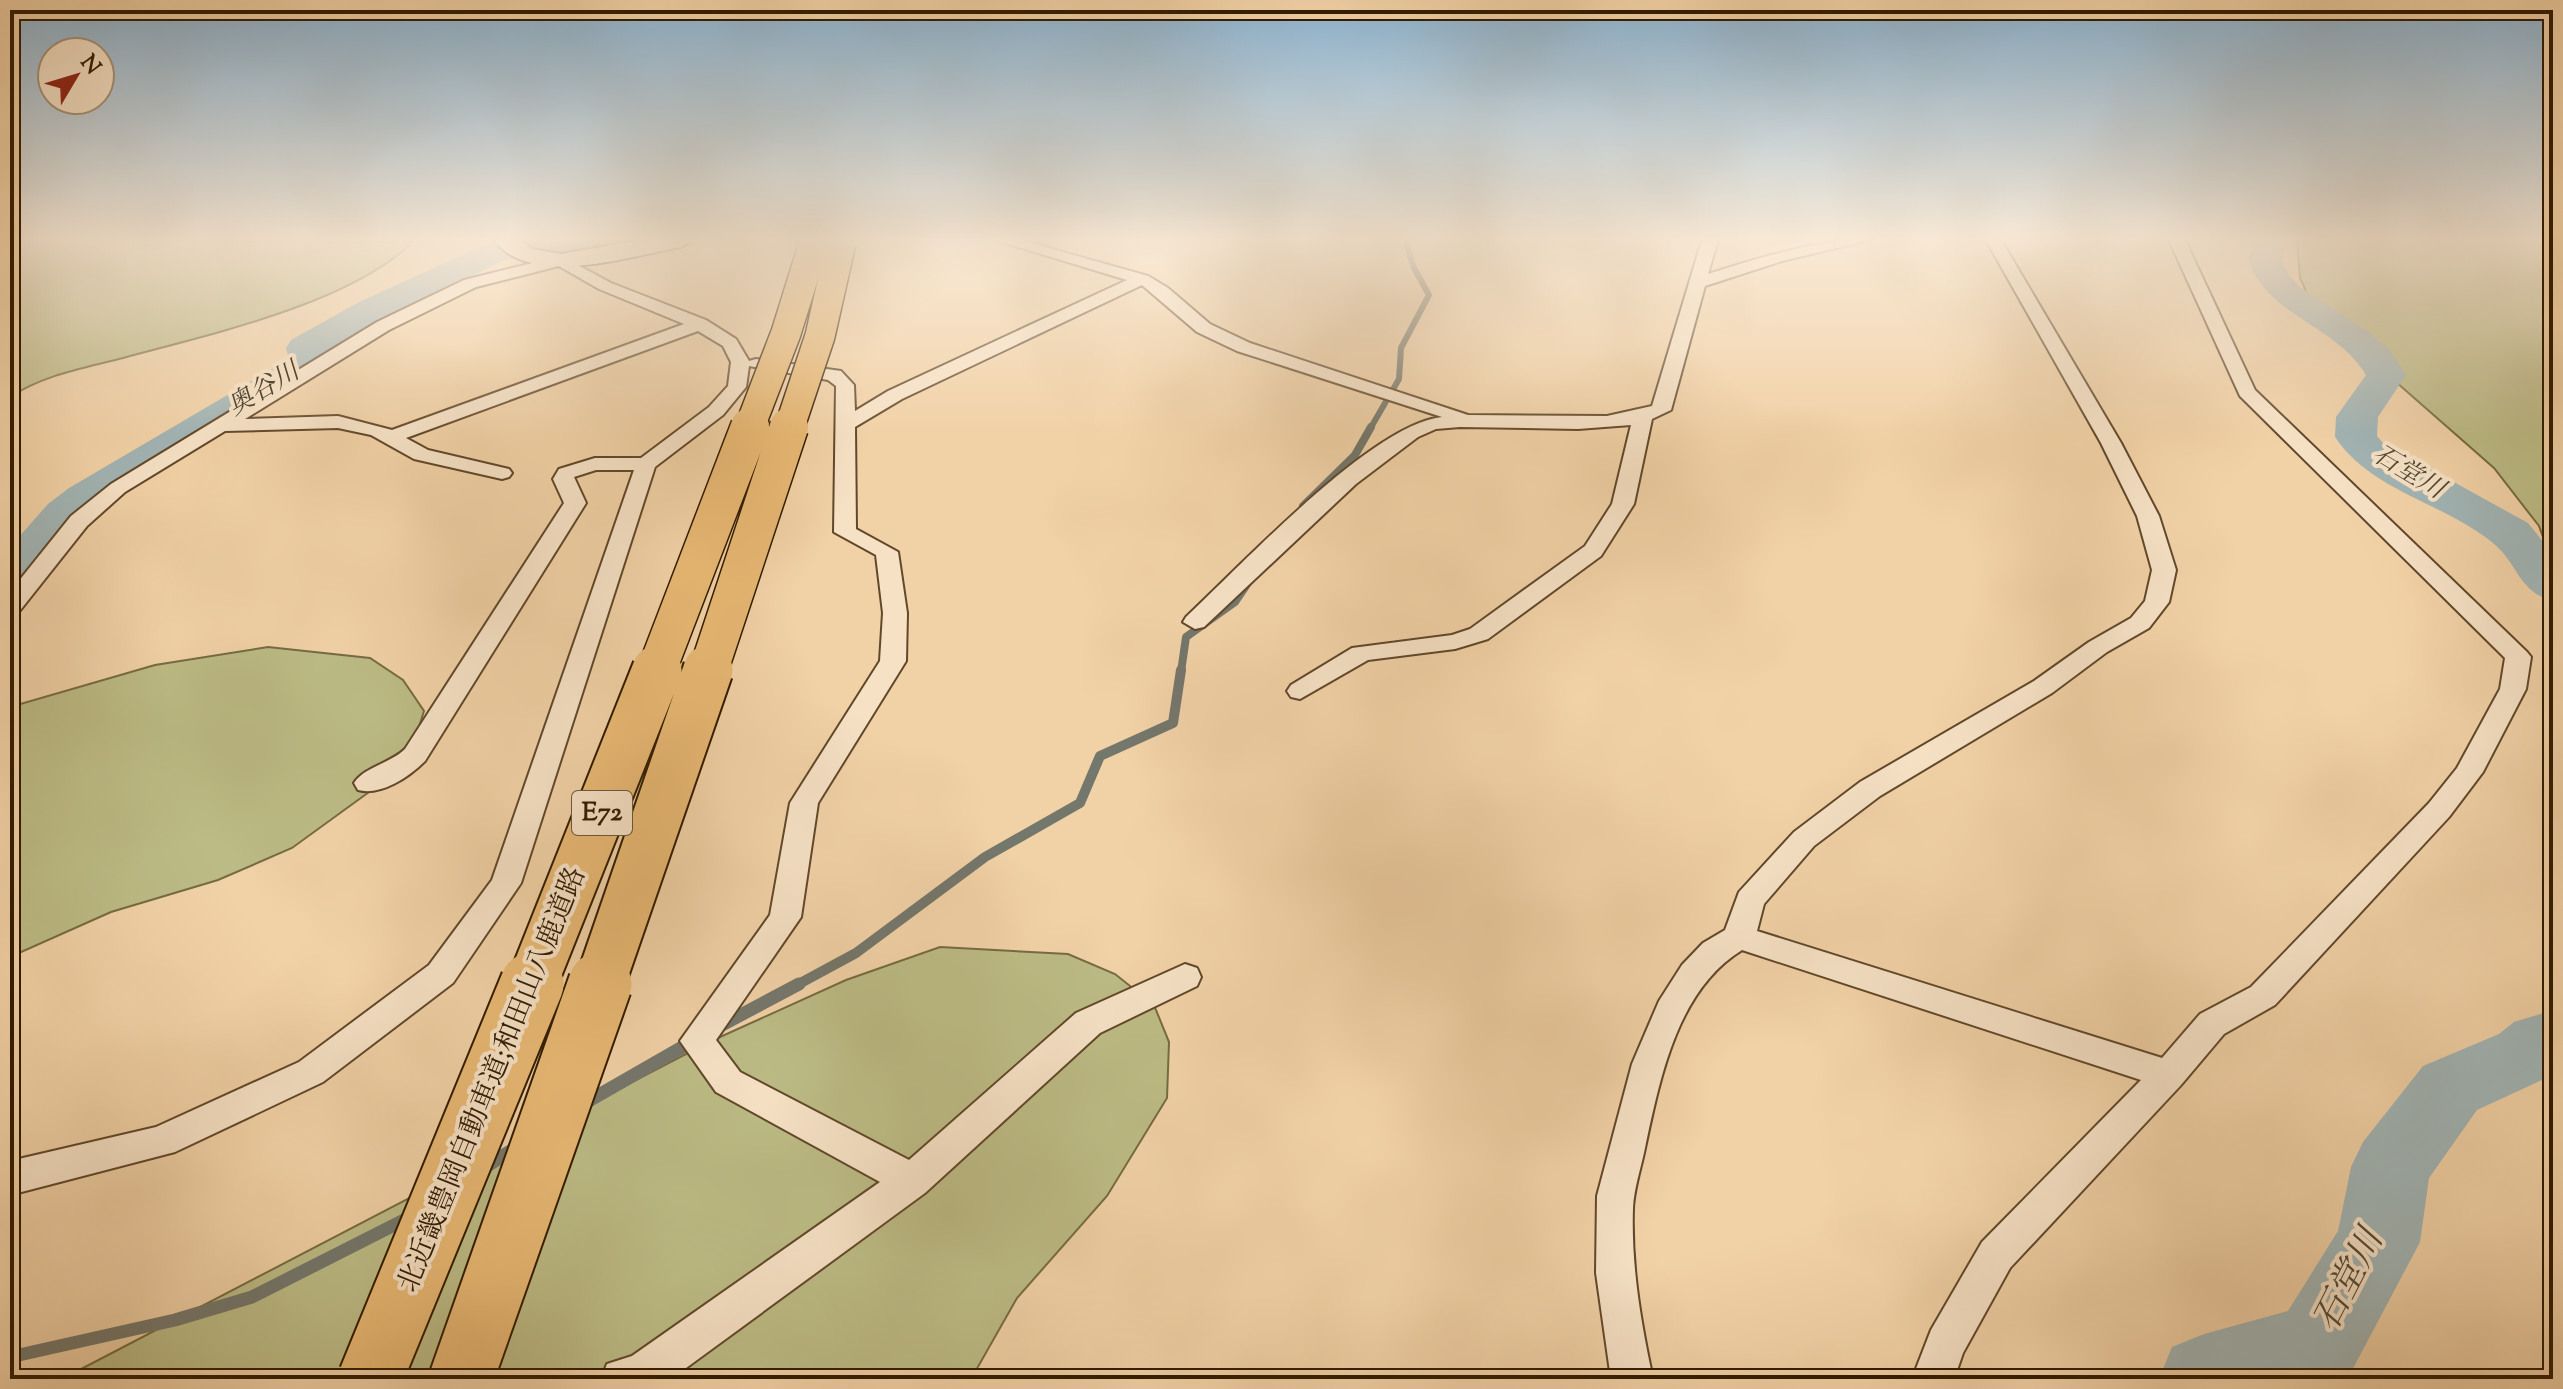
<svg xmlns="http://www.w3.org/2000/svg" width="2563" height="1389" font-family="'Sorts Mill Goudy','Noto Serif JP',serif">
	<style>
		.green { fill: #bcbb85; stroke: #766b42; stroke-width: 2 }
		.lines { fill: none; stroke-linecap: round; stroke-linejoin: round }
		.stream-far3 { stroke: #74776c; stroke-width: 6 }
		.stream-far2 { stroke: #74776c; stroke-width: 8 }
		.stream-far1 { stroke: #74776c; stroke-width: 10 }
		.stream { stroke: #74776c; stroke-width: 13 }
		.river { fill: #a1b4b4; fill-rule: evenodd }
		.street-casing { stroke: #61482a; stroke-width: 4 }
		.secondary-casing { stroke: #311b00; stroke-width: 4 }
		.street { fill: #f6e1c5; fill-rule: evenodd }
		.secondary { fill: #f6e1c5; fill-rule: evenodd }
		.highway-bridge-far3-casing { stroke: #311b00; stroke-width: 32; stroke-linecap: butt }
		.highway-bridge-far2-casing { stroke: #311b00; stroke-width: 41; stroke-linecap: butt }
		.highway-bridge-far1-casing { stroke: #311b00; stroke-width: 53; stroke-linecap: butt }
		.highway-bridge-casing { stroke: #311b00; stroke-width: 67; stroke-linecap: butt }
		.highway-bridge-far3 { stroke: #e8b873; stroke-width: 29 }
		.highway-bridge-far2 { stroke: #e8b873; stroke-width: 38 }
		.highway-bridge-far1 { stroke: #e8b873; stroke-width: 49 }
		.highway-bridge { stroke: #e8b873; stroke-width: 63 }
		.labels { text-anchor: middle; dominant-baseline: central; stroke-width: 8; stroke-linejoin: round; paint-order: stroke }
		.far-water-label { font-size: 26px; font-style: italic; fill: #534936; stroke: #f6e1c5 }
		.shield { fill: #f6e1c5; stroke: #6c563b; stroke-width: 2 }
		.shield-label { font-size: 26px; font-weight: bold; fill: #311b00 }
		.street-label { font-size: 28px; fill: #311b00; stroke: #f6e1c5 }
		.near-water-label { font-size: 36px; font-style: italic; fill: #534936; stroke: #f6e1c5 }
	</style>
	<rect width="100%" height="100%" fill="#f1d1a6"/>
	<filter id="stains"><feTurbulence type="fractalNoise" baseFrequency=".0025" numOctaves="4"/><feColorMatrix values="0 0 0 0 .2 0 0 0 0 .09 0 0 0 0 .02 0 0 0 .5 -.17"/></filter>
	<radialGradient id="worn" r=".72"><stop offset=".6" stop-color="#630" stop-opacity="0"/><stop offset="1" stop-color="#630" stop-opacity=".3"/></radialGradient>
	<path class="green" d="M10 240 413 242C348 305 206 335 119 359 80 369 44 375 10 397Z
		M2297 240H2553V565L2539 526 2494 468 2315 311 2300 278Z
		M268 647 370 658 403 680 424 711 414 743 391 776 292 848 218 880 111 912 10 957V707L155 665Z
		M940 947 1068 954 1115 974 1154 1005 1169 1042 1167 1098 1107 1196 1017 1298 975 1372 974 1379H62L709 1042 846 980Z"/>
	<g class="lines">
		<path class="stream-far3" d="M1370 429 1399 379 1401 348 1429 295 1414 268 1405 240"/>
		<path class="stream-far2" d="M1303 506 1355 455 1371 427
			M1181 672 1186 637 1235 602 1250 580"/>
		<path class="stream-far1" d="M795 986 856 953 985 857 1080 803 1100 756 1173 723 1181 670"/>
		<path class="stream" d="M720 1026 799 984
			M585 1103 693 1041
			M484 1168 515 1148
			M10 1357 175 1320 252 1297 408 1218"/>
		<path class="river" d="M495 240H643L639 247 627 250 507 259 385 318 326 352 330 363 324 371 101 508 82 524 28 589 10 593V547L48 504 69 488 289 359 286 348 291 340 359 302Z
			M2254 240H2287L2282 260 2288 274 2300 287 2370 333 2389 349 2406 375 2378 417 2377 436 2383 443 2528 523 2553 554V601C2518 592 2518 563 2493 543 2444 503 2371 491 2335 437L2336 417 2366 375C2337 325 2269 318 2248 260Z
			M2553 1010V1075L2477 1110 2429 1178 2420 1242 2348 1378 2159 1379 2172 1347 2204 1334 2288 1311 2338 1231 2351 1167 2363 1142 2423 1066 2499 1034 2514 1022Z"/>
		<g class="street-casing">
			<path id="street" d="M995 240H1020L1148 276 1168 288 1210 324 1250 343 1468 415 1607 416 1652 406 1702 240H1718L1708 274C1762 257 1814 240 1870 240L1782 261 1705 286 1671 410 1652 419 1634 504 1601 556 1488 639 1455 649 1368 660 1300 699 1291 697 1287 691 1291 685 1352 648 1452 635 1470 629 1585 546 1612 504 1631 425 1578 429 1460 427 1436 429 1418 437 1356 484 1204 627 1195 629 1183 622 1186 617C1241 566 1372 424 1442 417L1237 351 1197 332 1142 285 902 399 855 427 856 529 898 552 907 613 906 661 818 803 801 917 716 1040 740 1072 909 1160 1076 1013 1185 964 1197 968 1201 977 1197 986 1100 1033 925 1193 671 1379H601L607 1364 632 1356 880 1182 716 1092 680 1041 770 915 790 803 880 661 883 613 876 555 834 532 836 386 828 380 749 366 746 387 723 415 655 467 521 883 453 983 323 1082 175 1152 10 1195V1161L156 1127 299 1062 429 965 492 880 634 470H596L574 477 586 503 425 761C409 777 381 796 358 790L354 783C364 767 391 763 405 749L564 503 553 479 559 469 595 458H641L709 407 728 386 731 362 723 346 698 331 406 438 428 450 509 469 512 473 509 477 502 479 414 459 371 435 338 428 225 431 125 492 87 526 18 613 10 615V592L71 516 111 484 377 322 464 280 561 256 611 283 706 320 736 339 749 361 756 359 841 371 854 385 855 411 888 391 1127 280ZM559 266 599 289 684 324 392 430 338 416 245 419 389 330 476 287Z
				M1986 240H2001L2121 443 2159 516 2176 570 2169 602 2149 628 2107 652 2052 693 1880 796 1814 846 1764 904 1757 931 2162 1058 2200 1014 2251 987 2429 803 2457 768 2500 689 2505 658 2240 396 2169 240H2185L2255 390 2527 652 2531 657 2526 689 2483 772 2449 817 2275 1005 2224 1034 2181 1085 2010 1268 1963 1353 1954 1379H1912L1931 1330 1982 1242 2141 1080 1742 950C1677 990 1660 1078 1645 1148 1641 1168 1634 1188 1633 1208 1631 1266 1641 1323 1653 1379H1611L1596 1273 1597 1196 1632 1064 1659 1001 1682 965 1703 943 1725 930 1739 892 1794 832 1860 782 2034 681 2089 642 2131 618 2145 601 2152 570 2137 516 2101 443Z"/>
		</g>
		<g class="secondary-casing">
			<path id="secondary" d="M494 240H520L532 249 561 254 641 240H692L681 247C630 256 531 289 494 240Z"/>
		</g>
		<use href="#street" class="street"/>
		<use href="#secondary" class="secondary"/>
		<g class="highway-bridge-far3-casing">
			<path id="highway-bridge-far3" d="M749 429 786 333 815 240
				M789 429 820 336 841 243"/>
		</g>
		<g class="highway-bridge-far2-casing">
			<path id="highway-bridge-far2" d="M656 672 750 427
				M708 672 789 427"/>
		</g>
		<g class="highway-bridge-far1-casing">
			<path id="highway-bridge-far1" d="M531 986 657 670
				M599 986 708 670"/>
		</g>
		<g class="highway-bridge-casing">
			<path id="highway-bridge" d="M370 1379 532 984
				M461 1379 600 984"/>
		</g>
		<use href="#highway-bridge-far3" class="highway-bridge-far3"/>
		<use href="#highway-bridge-far2" class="highway-bridge-far2"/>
		<use href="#highway-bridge-far1" class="highway-bridge-far1"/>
		<use href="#highway-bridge" class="highway-bridge"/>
	</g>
	<linearGradient id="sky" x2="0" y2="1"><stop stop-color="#8bb4d3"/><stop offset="0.55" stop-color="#f9ead7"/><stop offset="1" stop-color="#f9ead7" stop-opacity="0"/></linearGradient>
	<rect width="2563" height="435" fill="url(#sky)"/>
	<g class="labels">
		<g class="far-water-label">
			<text transform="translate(264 390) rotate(-31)">奥谷川</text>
			<text transform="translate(2408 473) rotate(31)">石堂川</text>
		</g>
		<rect class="shield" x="572" y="791" width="60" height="44" rx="6"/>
		<g class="shield-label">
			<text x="602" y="813">E72</text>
		</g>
		<g class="street-label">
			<text transform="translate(493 1080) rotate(-68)">北近畿豊岡自動車道;和田山八鹿道路</text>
		</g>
		<g class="near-water-label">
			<text transform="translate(2350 1281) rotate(-63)">石堂川</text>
		</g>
	</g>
	<rect width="2563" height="1389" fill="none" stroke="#f1d1a6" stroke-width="40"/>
	<rect x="12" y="12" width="2539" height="1365" fill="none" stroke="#311b00" stroke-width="4"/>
	<rect x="20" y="20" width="2523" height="1349" fill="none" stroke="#311b00" stroke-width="2"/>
	<g transform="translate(76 76) rotate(52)"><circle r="38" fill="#f6e1c5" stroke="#a79276" stroke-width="2"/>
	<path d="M0-6L14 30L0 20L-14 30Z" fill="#8f2418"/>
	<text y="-12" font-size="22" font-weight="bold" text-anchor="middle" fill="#311b00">N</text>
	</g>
	<rect width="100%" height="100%" filter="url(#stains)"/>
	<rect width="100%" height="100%" fill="url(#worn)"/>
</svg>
